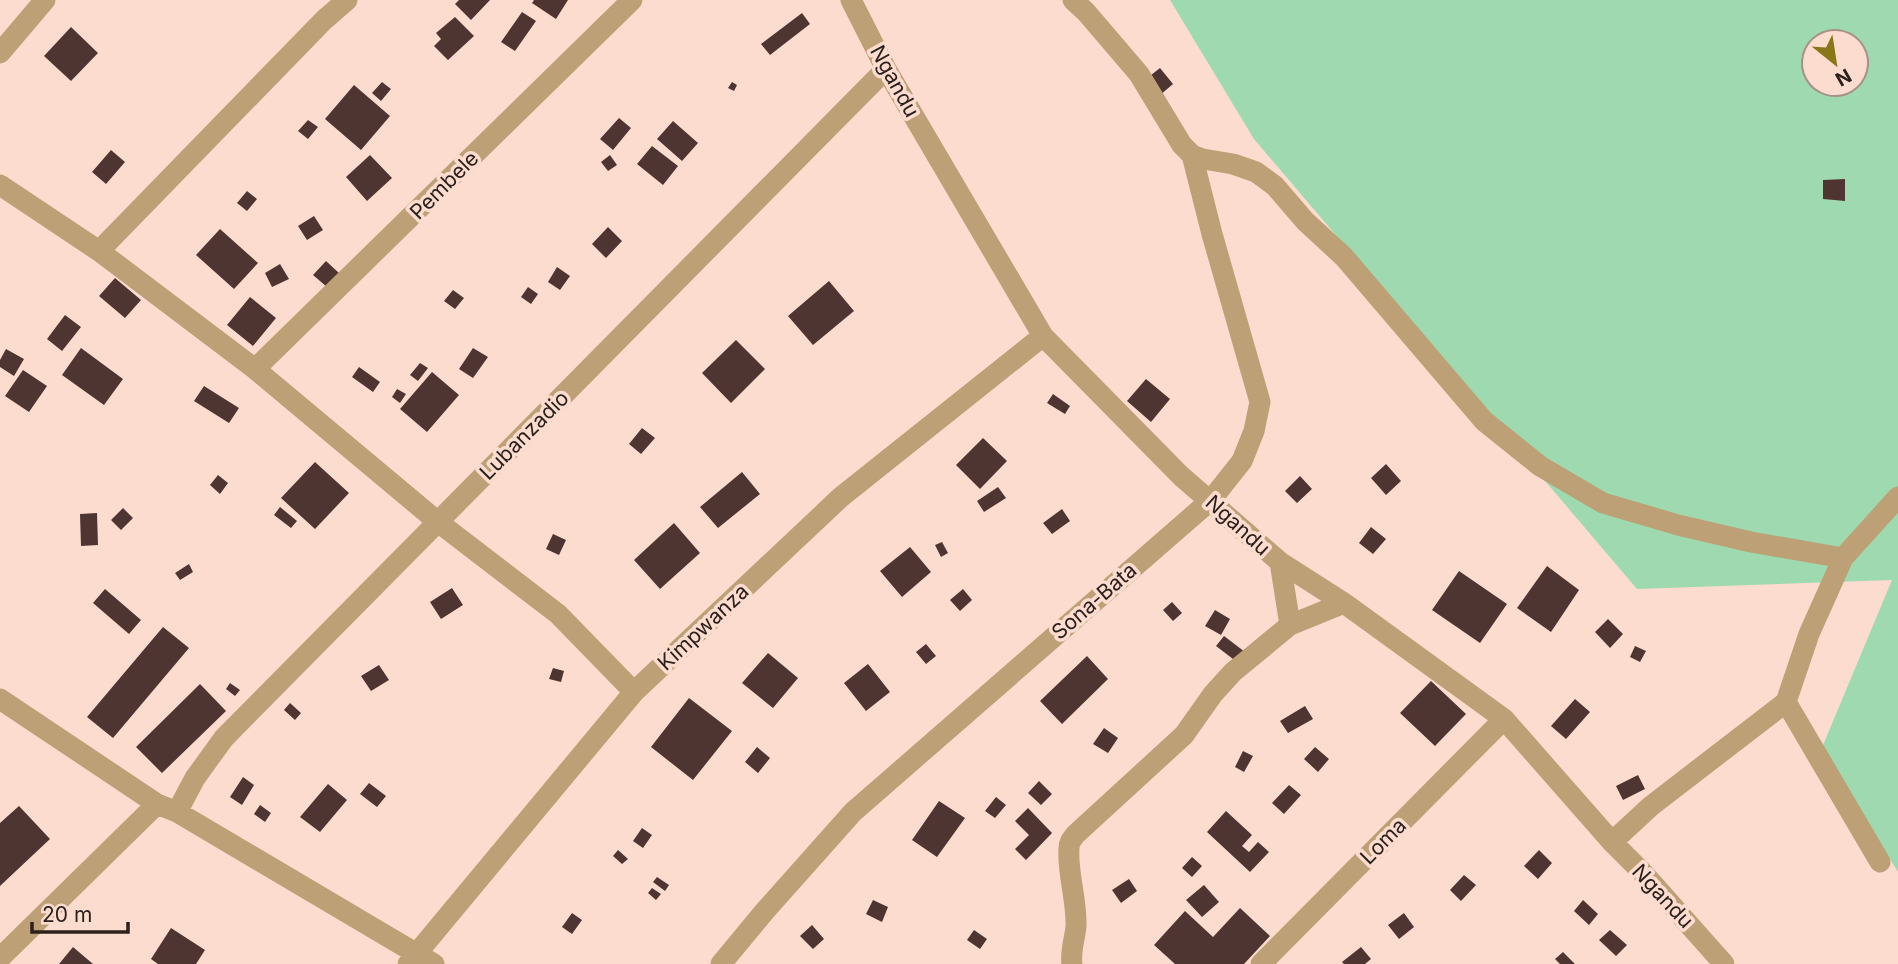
<svg xmlns="http://www.w3.org/2000/svg" width="1898" height="964" font-family="Inter,sans-serif">
	<style>
		.green { fill: #9fd9af; fill-rule: evenodd }
		.building { fill: #4f3532 }
		.lines { fill: none; stroke-linecap: round; stroke-linejoin: round }
		.minor { stroke: #bda075; stroke-width: 21 }
		.labels { text-anchor: middle; dominant-baseline: central; stroke-width: 7; stroke-linejoin: round; paint-order: stroke }
		.street-label { font-size: 21px; fill: #2b201b; stroke: #fbdccf }
	</style>
	<rect width="100%" height="100%" fill="#fbdccf"/>
	<path class="green" d="M1170 0H1898V872L1821 750 1892 580 1637 589 1254 139ZM1814 42H1856V84H1814Z"/>
	<path class="building" d="M459 0H490L471 20 455 4Z
		M534 0H568L556 19 532 3Z
		M522 12 536 21 515 51 501 42Z
		M802 13 810 24 770 55 761 44Z
		M455 17 474 36 448 60 434 46 441 39 436 33Z
		M71 27 98 53 71 81 44 56Z
		M1160 68 1173 84 1159 96 1146 79Z
		M382 82 391 89 381 101 372 93Z
		M732 82 737 85 734 91 728 88Z
		M354 85 390 116 361 150 325 119Z
		M619 118 631 128 613 150 600 139Z
		M308 120 318 127 308 139 298 131Z
		M673 121 698 143 682 161 657 139Z
		M652 146 678 166 663 185 637 164Z
		M111 150 125 162 106 184 92 172Z
		M370 155 392 178 367 201 346 177Z
		M610 155 617 165 608 171 601 162Z
		M1845 179V201L1823 199V180Z
		M247 191 257 199 247 211 237 203Z
		M314 216 323 230 307 240 298 226Z
		M608 227 622 241 606 258 592 244Z
		M220 229 258 263 234 289 196 255Z
		M326 261 339 273 327 287 313 275Z
		M280 264 289 279 272 287 265 273Z
		M557 267 570 276 560 290 548 282Z
		M115 278 141 300 125 318 99 296Z
		M829 281 854 311 813 345 788 316Z
		M528 287 538 294 531 304 521 297Z
		M453 290 464 298 455 309 444 301Z
		M250 297 276 318 253 346 227 325Z
		M65 315 81 327 62 351 47 339Z
		M736 340 765 369 731 403 702 373Z
		M81 348 123 379 104 405 62 375Z
		M473 348 488 357 473 378 459 369Z
		M6 349 24 359 14 376 0 367V360Z
		M420 363 428 368 418 381 410 375Z
		M359 367 380 382 373 392 352 377Z
		M23 370 47 386 29 412 5 396Z
		M432 372 459 395 427 432 400 409Z
		M1146 379 1170 399 1151 422 1127 401Z
		M204 386 239 408 229 423 194 401Z
		M397 389 406 394 400 403 392 397Z
		M1053 394 1070 406 1065 414 1047 403Z
		M642 428 655 438 641 454 629 444Z
		M983 438 1007 461 980 489 956 465Z
		M315 462 349 493 315 529 281 498Z
		M1386 464 1401 481 1386 495 1371 478Z
		M742 472 760 494 718 528 700 507Z
		M218 475 228 483 220 494 210 485Z
		M1300 476 1312 489 1297 503 1285 491Z
		M998 487 1006 498 984 512 977 501Z
		M280 507 297 521 291 528 274 515Z
		M123 508 133 518 121 530 111 520Z
		M1062 509 1070 521 1052 534 1043 523Z
		M97 513 98 545 81 546 80 514Z
		M674 523 700 553 660 589 634 560Z
		M1371 527 1386 539 1373 554 1359 543Z
		M553 534 566 540 559 555 546 549Z
		M942 542 948 553 941 557 935 545Z
		M910 547 931 572 902 597 880 571Z
		M189 564 193 572 180 580 175 573Z
		M1547 566 1579 590 1551 632 1517 608Z
		M1459 571 1507 604 1480 643 1432 610Z
		M452 588 463 605 441 619 430 602Z
		M105 589 141 620 129 634 93 603Z
		M963 589 972 600 960 611 950 600Z
		M1172 602 1182 613 1173 621 1163 610Z
		M1215 610 1230 619 1221 635 1205 626Z
		M1608 619 1623 634 1610 648 1595 632Z
		M163 627 189 648 113 738 87 717Z
		M1224 636 1245 652 1237 662 1216 646Z
		M926 644 936 656 926 664 916 652Z
		M1635 646 1646 651 1640 662 1630 657Z
		M768 653 798 678 773 708 742 683Z
		M1087 656 1108 679 1062 724 1040 701Z
		M868 664 890 692 866 711 844 683Z
		M379 665 389 680 371 691 361 676Z
		M553 668 564 671 561 682 549 679Z
		M1431 681 1466 714 1435 746 1400 713Z
		M230 683 240 690 235 696 226 689Z
		M200 684 226 711 162 773 136 747Z
		M689 698 732 731 693 780 651 747Z
		M1575 699 1590 712 1566 739 1551 726Z
		M290 703 301 713 295 720 284 710Z
		M1305 706 1313 719 1288 733 1280 721Z
		M1104 728 1118 738 1108 753 1093 744Z
		M757 747 770 758 758 773 745 762Z
		M1315 747 1329 759 1318 772 1304 759Z
		M1243 751 1253 756 1244 772 1235 767Z
		M1638 775 1645 789 1623 800 1616 786Z
		M243 777 254 785 242 805 230 797Z
		M1039 781 1052 794 1041 805 1028 793Z
		M369 783 386 796 377 807 360 794Z
		M328 784 347 800 320 832 300 817Z
		M1289 785 1301 795 1284 814 1272 803Z
		M996 797 1006 805 995 818 985 811Z
		M939 801 965 818 937 857 912 840Z
		M260 805 271 813 265 822 254 814Z
		M19 806 50 839 0 886V823Z
		M1028 808 1052 833 1026 860 1015 849 1029 835 1015 821Z
		M1226 811 1252 835 1242 846 1249 852 1258 842 1269 852 1250 872 1207 832Z
		M642 828 652 835 643 848 633 841Z
		M618 850 628 859 622 864 613 856Z
		M1539 850 1552 863 1538 879 1524 866Z
		M1192 857 1202 866 1192 877 1182 868Z
		M1464 875 1476 885 1461 901 1450 890Z
		M657 877 669 885 665 891 653 882Z
		M1129 879 1137 891 1121 903 1112 890Z
		M1204 885 1219 902 1202 917 1186 900Z
		M652 888 661 894 656 900 648 893Z
		M873 900 888 907 882 922 866 914Z
		M1583 900 1598 914 1589 925 1574 911Z
		M1240 908 1270 936 1244 964H1175L1154 945 1185 911 1213 937Z
		M572 913 582 920 572 934 562 927Z
		M1404 913 1414 927 1399 939 1388 925Z
		M812 925 824 939 813 949 800 936Z
		M171 928 205 950 196 964H158L151 959Z
		M974 930 987 939 980 949 967 940Z
		M1610 930 1627 945 1616 956 1599 940Z
		M73 947 93 964H59Z
		M1361 947 1371 959 1365 964H1344L1342 962Z
		M1563 952 1575 964H1560L1555 959Z"/>
	<g class="lines">
		<path class="minor" d="M851 0 886 69 1043 336 1181 476 1280 562 1344 603 1504 719 1612 842 1645 875 1724 964
			M1073 0 1086 12 1139 74 1182 145 1192 155 1203 159 1233 164 1256 172 1275 186 1305 221 1344 257 1484 421 1540 466 1603 503 1678 525 1751 542 1843 558
			M0 53 45 0
			M0 185 99 251 255 369 438 522 558 614 634 692
			M99 251 324 20 347 0
			M255 369 632 0
			M1280 562 1290 625
			M0 699 157 804 177 812 434 964
			M1786 702 1880 862
			M177 812 195 778 224 738 886 69
			M1612 842 1651 806 1786 702 1809 634 1843 558 1898 497
			M0 958 157 804
			M408 964 634 692 841 497 1043 336
			M721 964 764 912 853 812 1211 500 1242 461 1254 431 1260 402 1212 234 1192 155
			M1072 964C1070 951 1075 939 1076 926 1077 900 1067 872 1069 848 1069 842 1072 839 1076 834L1184 735 1213 694 1233 672 1290 625 1344 603
			M1261 964 1504 719"/>
	</g>
	<g class="labels">
		<g class="street-label">
			<text transform="translate(895 81) rotate(61)">Ngandu</text>
			<text transform="translate(444 185) rotate(-45)">Pembele</text>
			<text transform="translate(524 435) rotate(-45)">Lubanzadio</text>
			<text transform="translate(1238 525) rotate(42)">Ngandu</text>
			<text transform="translate(1094 601) rotate(-41)">Sona-Bata</text>
			<text transform="translate(703 627) rotate(-43)">Kimpwanza</text>
			<text transform="translate(1383 841) rotate(-45)">Loma</text>
			<text transform="translate(1663 896) rotate(47)">Ngandu</text>
		</g>
	</g>
	<g transform="translate(1835 63) rotate(150)"><circle r="33" fill="#fbdccf" stroke="#a89187" stroke-width="2"/>
	<path d="M0-5L12 26L0 18L-12 26Z" fill="#897619"/>
	<text y="-10" font-size="19" font-weight="bold" text-anchor="middle" fill="#2b201b">N</text>
	</g>
	<path d="M32 922v10h96v-10" fill="none" stroke="#2b201b" stroke-width="3.5"/>
	<text x="42" y="922" font-size="21" fill="#2b201b" stroke="#fbdccf" stroke-width="5" paint-order="stroke">20 m</text>
</svg>
